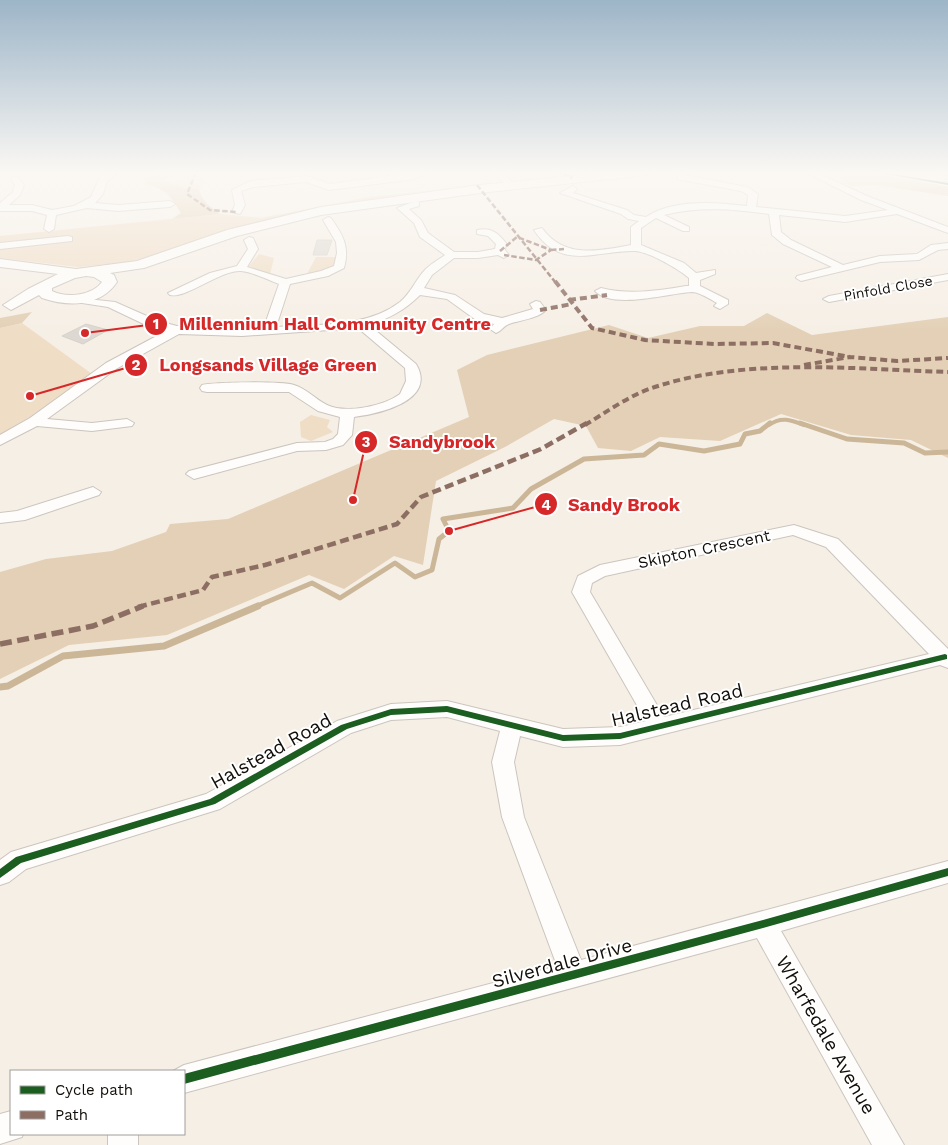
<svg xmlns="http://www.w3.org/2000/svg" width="948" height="1145" font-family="'Work Sans',sans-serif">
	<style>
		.green { fill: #efddc6 }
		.forest { fill: #e3d0b6 }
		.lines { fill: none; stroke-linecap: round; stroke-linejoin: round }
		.stream-far2 { stroke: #ccb698; stroke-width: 4 }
		.stream-far1 { stroke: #ccb698; stroke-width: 5 }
		.stream { stroke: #ccb698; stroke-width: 7 }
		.building { fill: #ddd9d2; stroke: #d6d1ca }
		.street-casing { stroke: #cbc5be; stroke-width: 2 }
		.secondary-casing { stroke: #cbc5be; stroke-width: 2 }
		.street { fill: #fefdfb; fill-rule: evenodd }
		.secondary { fill: #fefdfb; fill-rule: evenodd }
		.quiet-far3 { stroke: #8d6e63; stroke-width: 2.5; stroke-dasharray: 5.5 2.5; stroke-linecap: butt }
		.quiet-far2 { stroke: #8d6e63; stroke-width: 4; stroke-dasharray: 7 4; stroke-linecap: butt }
		.quiet-far1 { stroke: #8d6e63; stroke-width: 4.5; stroke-dasharray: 9 4.5; stroke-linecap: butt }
		.quiet { stroke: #8d6e63; stroke-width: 5.5; stroke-dasharray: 12 5.5; stroke-linecap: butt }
		.cycleway-casing { stroke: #fff; stroke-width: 3 }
		.cycleway { fill: #1b5e20; fill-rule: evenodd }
		.labels { text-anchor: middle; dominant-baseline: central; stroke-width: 4; stroke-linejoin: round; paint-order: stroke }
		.far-street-label { font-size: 14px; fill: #110d08; stroke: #fff }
		.street-label { font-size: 16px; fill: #110d08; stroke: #fff }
		.near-street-label { font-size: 19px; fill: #110d08; stroke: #fff }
		.leader { fill: none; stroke: #d62828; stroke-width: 2 }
		.callout-dot { fill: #d62828; stroke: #fff; stroke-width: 2 }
		.mark-label { font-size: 15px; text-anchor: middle; font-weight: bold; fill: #fff }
		.callout-label { font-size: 18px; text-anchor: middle; font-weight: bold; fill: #d62828; stroke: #fff; stroke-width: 4; stroke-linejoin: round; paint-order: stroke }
	</style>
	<rect width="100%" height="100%" fill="#f6efe6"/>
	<path class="green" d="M206 172 207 180 199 189H187L162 180C170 169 194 172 206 172Z
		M493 183 377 199 286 215 129 262 78 267 0 258V236L220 214 261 218 368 197Z
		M259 254 274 258 270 274 267 275 249 266Z
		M316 257H337C335 272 320 271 307 274Z
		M22 323 92 374 30 418 0 435V328Z
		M311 415 330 420 327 427 333 432 311 441 301 437 300 422Z"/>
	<path class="forest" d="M163 172H191C181 173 168 172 162 180L187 189H199C201 201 211 207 220 214L172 219 181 213C170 195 166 190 146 184L145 179Z
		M859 172 948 185V196L875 185 851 186 843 183 841 176Z
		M32 312 22 323 0 328V318Z
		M767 313 812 335 948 317V458L911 440 851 435 781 414 720 441 660 437 631 451 598 448 586 426 554 419 505 447 436 481 423 565 394 556 344 589 309 575 167 635 69 645 0 679V572L46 559 112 551 166 532 170 524 228 519 469 417 457 370 487 355 609 325 648 338 700 326H744Z"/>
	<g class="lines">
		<path class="stream-far2" d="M769 425C781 416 791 420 804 425"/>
		<path class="stream-far1" d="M800 423 847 439 904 443 925 453 948 452
			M255 607 312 583 340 598 395 563 415 577 432 570 439 539 449 531 443 519 513 508 531 489 584 459 644 455 659 444 704 451 740 444 745 434 760 431 770 423"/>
		<path class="stream" d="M0 687 8 686 63 656 164 646 258 606"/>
	</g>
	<path class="building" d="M317 240H332L327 255H313Z
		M86 324 108 330 83 344 62 336Z"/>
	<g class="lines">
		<g class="street-casing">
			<path id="street" d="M109 172H119L107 181 103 194 95 203 118 205 170 201 175 204 170 207 118 211 87 208 56 215 54 229 49 232 44 229 47 215 32 211H0V203L13 192 15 185 11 179 12 177H18L24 185 20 195 9 205H32L52 210 74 206 91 197 100 177Z
				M416 172H426L415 179 329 190 306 182 253 187 241 191 245 205 240 214 232 212 235 205 232 190 251 181 307 176 330 184Z
				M493 172H502L515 185 508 187Z
				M805 172H815L867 196 948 227V233L897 214 845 222 779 215 781 232 791 240 843 265 880 256 917 254 931 245 948 243V249L938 250 919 260 880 262 801 281 796 278 797 276 832 267 783 244 772 235 769 214C735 209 699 206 664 215L689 227V231H683L656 218 641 228V245L684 263 696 273 715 270V274L700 280V286L728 300V304L720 309 714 306 717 303C710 299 699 292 692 292 669 293 613 310 595 291L601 288C629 295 657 291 686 286H689V278C679 269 646 250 633 251 595 251 561 271 534 230L542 228C564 259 599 251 631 245V227L639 221 628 219 621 214 560 193 573 186 577 189 573 193 627 210 634 215 646 217C673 199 715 202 747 206L748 195 741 191 677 179V175L680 174 747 187 758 194 756 207 845 216 888 210 861 200Z
				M416 201 419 202V206L409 209 421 220 428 233 454 252H478L495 249 496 244 488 236 477 234V230C491 227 498 233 506 243L505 250 509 255 504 258 498 255 478 258H454L432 275 424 288 455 295 484 314 502 318 533 309 530 304 536 301 540 302 546 310C537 319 520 320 509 324 503 326 502 331 496 333L490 329 494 324 476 320 447 299 420 295C405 310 390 318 369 325L416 364C438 401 378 414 354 417L352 435 343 445 326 450 297 451 194 479 186 474 189 471 297 443 325 442 333 439 338 434 340 417 318 411 289 392H207L202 391 200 388 202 385C216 382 281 381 294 385 307 389 315 399 327 405 346 414 384 406 400 394L406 381 405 368 358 328 242 336 179 334 116 369 47 419 92 423 127 419 134 423 132 426 92 431 37 426 0 445V435L30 418 106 363 166 331 150 327 108 307 69 301V297L115 302 158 321 177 326 264 327 279 284C268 280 253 272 241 271 220 270 186 299 170 295L168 293 210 273 237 266 248 249 244 240 249 237 253 238 258 249 247 267 286 279 321 271 334 266 337 253 336 242 323 220 328 217 331 218C343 235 350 247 344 268L328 276 290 284 276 327C317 324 366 328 400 302 411 293 415 281 424 271 429 265 438 260 445 255L420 237 414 223 397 208Z
				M68 236 72 237V241L0 249V243Z
				M948 274V280L829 302 823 299 829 296Z
				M93 487 101 492 99 495 25 520 0 523V513L17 511Z
				M794 525 838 539 948 649V668L940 665 620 745 563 747 520 736 514 762 524 817 581 960 948 861V883L781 931 904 1145H872L757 938 184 1093V1071H173L184 1065 557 966 502 817 492 762 500 731 447 717 391 720 351 733 220 809 26 869 9 882 0 885V860L11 852 206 794 337 721 391 704 447 701 563 729 620 727 646 721 572 592 578 576 600 565ZM793 535 826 547 929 654 664 717 590 592 592 583 605 576Z
				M11 1111V1134H23L22 1137 0 1144V1114Z
				M108 1134H138V1145H108Z"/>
		</g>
		<g class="secondary-casing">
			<path id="secondary" d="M615 172H653L647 175 480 193 321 215 237 236 144 268 110 273 114 275 117 282C100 307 68 307 42 298L39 295 11 310 3 305 28 289 58 274 0 267V259L76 269 137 261 227 230 321 207 480 185ZM86 276 94 277 102 282C92 296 66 298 52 291V288L75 278Z
				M886 172H915L948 176V184L892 175Z"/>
		</g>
		<use href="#street" class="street"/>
		<use href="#secondary" class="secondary"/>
		<path class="quiet-far3" d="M196 172 187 194 210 210 237 212
			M556 172 572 176 571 179
			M477 185 556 283
			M551 250 564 249
			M500 251 517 237 551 250 536 260 504 255"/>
		<path class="quiet-far2" d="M555 281 592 328 645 340 715 344 773 343 850 357
			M569 300 607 295
			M540 310 572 304
			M804 365 850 357 897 361 948 358
			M585 425C605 413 630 395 652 388 742 357 854 369 948 372"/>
		<path class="quiet-far1" d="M138 607 203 590 212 577 265 565 397 524 421 497 541 449 587 423"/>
		<path class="quiet" d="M0 644 93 626 143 606"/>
		<g class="cycleway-casing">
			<path id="cycleway" d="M874 172H880L948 183V185Z
				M945 654 947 655V659L620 739 563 741 447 712 391 715 347 729 215 804 21 863 0 878V869L16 857 210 799 341 725 391 709 447 706 563 735 620 733Z
				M948 868V876L763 928 184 1084V1074L763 920Z"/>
		</g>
		<use href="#cycleway" class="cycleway"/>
	</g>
	<linearGradient id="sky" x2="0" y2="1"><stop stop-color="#9db5c8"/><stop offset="0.52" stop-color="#fbf8f4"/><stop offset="1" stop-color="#fbf8f4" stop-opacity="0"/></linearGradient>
	<rect width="948" height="332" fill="url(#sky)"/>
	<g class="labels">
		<g class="far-street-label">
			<text transform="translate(888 288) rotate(-10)">Pinfold Close</text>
		</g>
		<g class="street-label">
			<text transform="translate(704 549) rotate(-12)">Skipton Crescent</text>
		</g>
		<g class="near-street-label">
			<text transform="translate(677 705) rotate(-13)">Halstead Road</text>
			<text transform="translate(271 751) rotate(-29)">Halstead Road</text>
			<text transform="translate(562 963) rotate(-15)">Silverdale Drive</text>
			<text transform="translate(826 1035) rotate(60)">Wharfedale Avenue</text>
		</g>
	</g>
	<path class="leader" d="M85 333L156 324M30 396L136 365M353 500L366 442M449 531L546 504"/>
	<g class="callout-dot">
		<circle cx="85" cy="333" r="5"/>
		<circle cx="30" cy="396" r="5"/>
		<circle cx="353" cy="500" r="5"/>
		<circle cx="449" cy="531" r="5"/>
		<circle cx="156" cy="324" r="12"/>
		<circle cx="136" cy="365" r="12"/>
		<circle cx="366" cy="442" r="12"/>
		<circle cx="546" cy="504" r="12"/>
	</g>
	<g class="mark-label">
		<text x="156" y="329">1</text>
		<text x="136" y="370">2</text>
		<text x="366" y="447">3</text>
		<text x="546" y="510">4</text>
	</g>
	<g class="callout-label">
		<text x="335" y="330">Millennium Hall Community Centre</text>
		<text x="268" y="371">Longsands Village Green</text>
		<text x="442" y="448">Sandybrook</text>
		<text x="624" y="511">Sandy Brook</text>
	</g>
	<rect x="10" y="1070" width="175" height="65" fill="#ffffff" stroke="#a09e9c"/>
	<rect x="20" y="1086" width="25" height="8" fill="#1b5e20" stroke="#a09e9c"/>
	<text x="55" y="1095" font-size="15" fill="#110d08">Cycle path</text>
	<rect x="20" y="1111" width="25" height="8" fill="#8d6e63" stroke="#a09e9c"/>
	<text x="55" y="1120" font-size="15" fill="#110d08">Path</text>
</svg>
